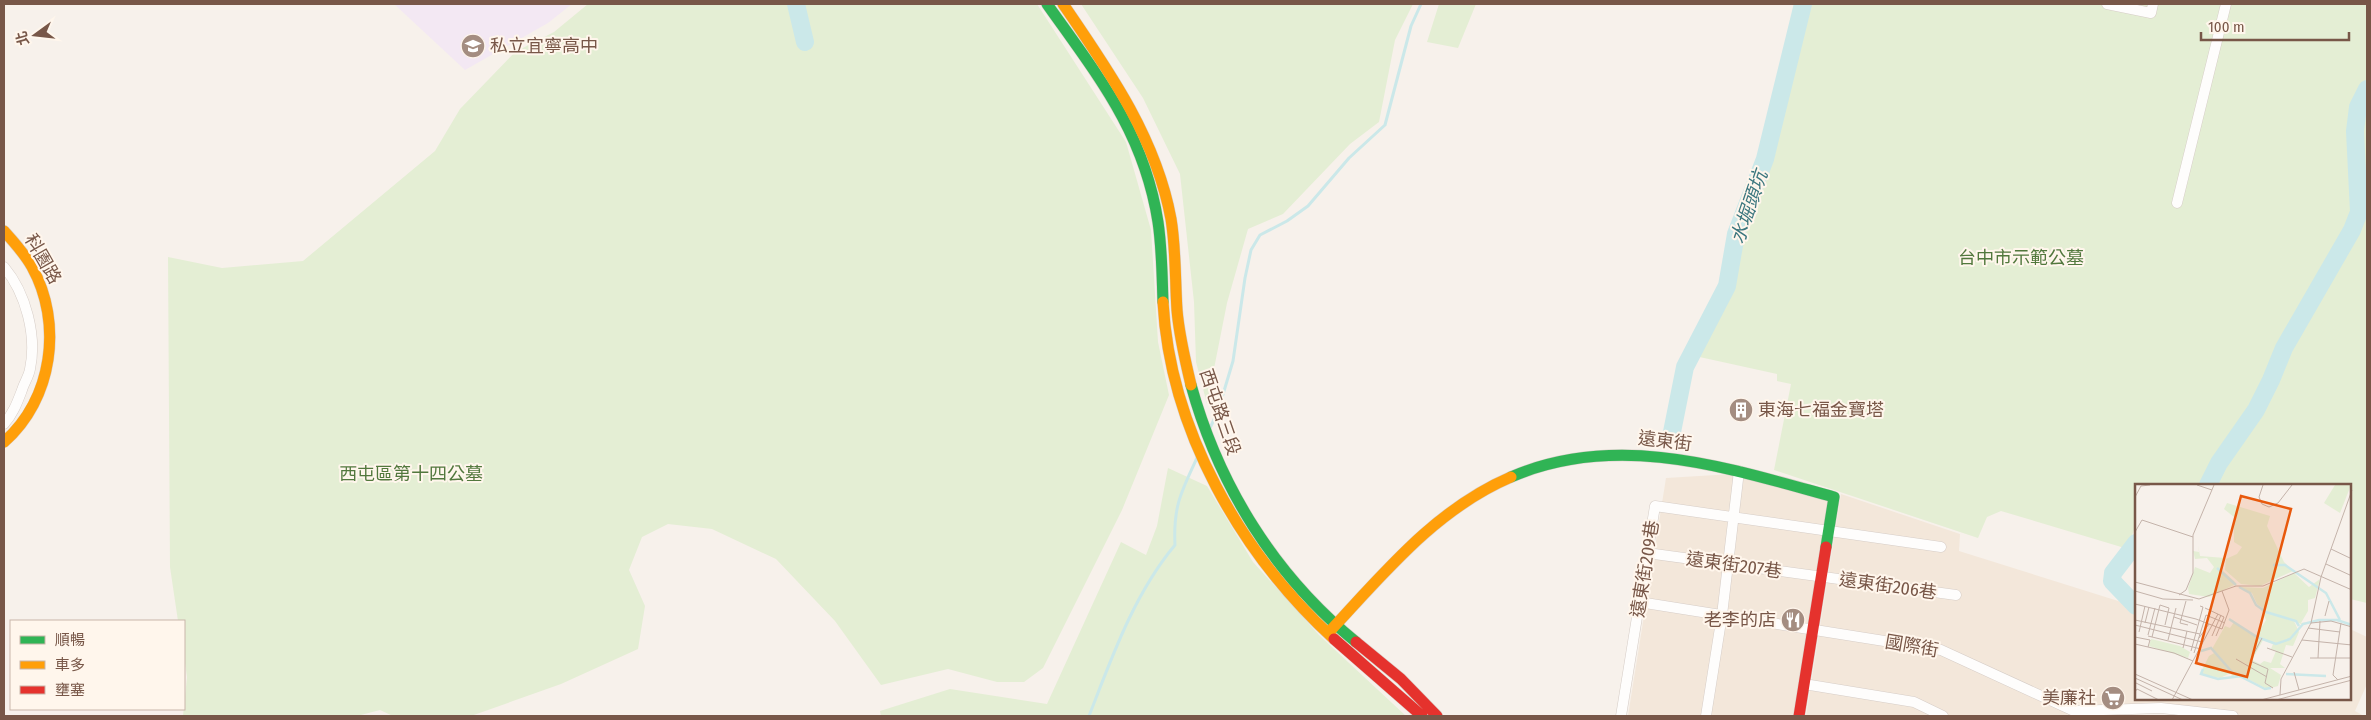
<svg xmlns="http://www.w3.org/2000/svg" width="2371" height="720" font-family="'Fira Sans Condensed','Noto Sans TC',sans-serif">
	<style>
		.residential { fill: #f3e7da }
		.education { fill: #f3e8f3 }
		.green { fill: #e4eed4 }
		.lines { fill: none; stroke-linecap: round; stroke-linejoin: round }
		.stream { stroke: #cbe8e9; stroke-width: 3 }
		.river { stroke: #cbe8e9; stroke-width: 18 }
		.street-casing { stroke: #d6cdc7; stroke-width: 11 }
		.fast-casing { stroke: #d7cdc7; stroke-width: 12 }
		.slow-casing { stroke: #d7cdc7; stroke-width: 12 }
		.jam-casing { stroke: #d7cdc7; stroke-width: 12 }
		.street { stroke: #fefdfc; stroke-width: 10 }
		.fast { stroke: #30b455; stroke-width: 11 }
		.slow { stroke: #ff9f0a; stroke-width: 11 }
		.jam { stroke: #e5322d; stroke-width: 11 }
		.labels { text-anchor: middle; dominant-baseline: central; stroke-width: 4; stroke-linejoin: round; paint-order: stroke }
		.poi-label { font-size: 18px; fill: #785748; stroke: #fff6ec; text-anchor: start }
		.park-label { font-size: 18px; fill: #52783d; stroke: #fff6ec }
		.street-label { font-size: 18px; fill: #785748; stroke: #fff6ec }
		.water-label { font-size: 19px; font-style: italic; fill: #3b767e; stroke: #fff6ec }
		.inset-river { fill: none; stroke: #cbe8e9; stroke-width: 2.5 }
		.inset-road { fill: none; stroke: #c4b3aa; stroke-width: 1 }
		.view { fill: #e8590c; fill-opacity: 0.15; stroke: #e8590c; stroke-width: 2.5 }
		.inset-edge { fill: none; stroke: #785748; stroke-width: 2.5 }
	</style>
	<rect width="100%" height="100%" fill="#f7f1eb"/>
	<path class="residential" d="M1732 474 1828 501 1793 716H1628L1666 478Z
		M1841 494 1960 534 1959 551 2131 605 2136 613V699H2350V629L2367 637V684L2355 711 2364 716H2244L2228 711 2076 708 2070 716H1806Z"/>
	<path class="education" d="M394 4H572L548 23 465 70Z"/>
	<path class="green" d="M588 4H1037L1126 142 1151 230 1158 342 1169 395 1122 510 1043 668 1024 682H997L948 669 881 685 835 621 776 559 712 529 668 524 642 537 629 570 645 606 638 649 561 684 471 716H393L380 710 357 716H183L187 677 184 656V621H178L170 567 168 257 222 268 303 261 435 151 460 109 515 52 554 32Z
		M1081 4H1413L1395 40 1379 122 1350 144 1283 214 1248 229 1227 303 1207 404 1196 362 1194 302 1180 174 1143 98Z
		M1439 4H1476L1458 48 1427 42Z
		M1805 4H2367V603L2350 599V485H2136V523L2128 549 2001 511 1987 517 1978 538 1774 470 1791 384 1777 381V374L1695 356 1731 285 1739 235 1768 159 1785 95Z
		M1168 468 1207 486 1253 562 1319 635 1406 716H881L880 711 950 689 1047 704 1121 542 1146 555 1157 526Z"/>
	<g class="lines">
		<path class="stream" d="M1210 428 1218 411 1233 361 1245 278 1251 250 1260 235 1287 221 1308 206 1349 158 1385 125 1411 26 1421 4
			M1089 716C1112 657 1134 594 1175 545 1173 507 1181 492 1197 458"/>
		<path class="river" d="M796 4 805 42
			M1672 432 1685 367 1727 286 1736 234 1765 159 1803 4
			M2208 485 2219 463 2256 410 2271 380 2284 348 2352 230 2359 212 2355 131 2358 107 2367 89
			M2136 543 2113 573 2112 581 2136 606"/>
		<g class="street-casing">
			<path id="street" d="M2107 4 2151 13 2153 4
				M2177 203 2226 4
				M4 267C26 293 37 336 30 369 29 376 24 383 22 390 17 403 13 414 4 424
				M1647 553 1956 595
				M1639 602 1941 650 2074 711 2161 708 2233 716
				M1804 684 1914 702 1943 716
				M1621 716 1655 506 1941 547
				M1706 716 1722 615 1739 471"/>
		</g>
		<g class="fast-casing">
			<path id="fast" d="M1047 4C1098 76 1144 132 1158 222 1162 249 1162 275 1163 302
				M1191 385C1219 486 1274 575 1356 642
				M1511 477C1618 431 1728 468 1834 497L1826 547"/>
		</g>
		<g class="slow-casing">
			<path id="slow" d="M1063 4C1109 71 1156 138 1171 219 1176 249 1175 280 1177 310 1179 335 1185 360 1191 385
				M4 231C14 242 25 254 32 267 63 323 53 399 4 442
				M1163 302C1170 430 1241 554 1334 639
				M1330 631C1384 573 1436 509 1511 477"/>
		</g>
		<g class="jam-casing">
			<path id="jam" d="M1334 639 1422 716
				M1356 642 1401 679 1437 716
				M1799 716 1826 547"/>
		</g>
		<use href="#street" class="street"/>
		<use href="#fast" class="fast"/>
		<use href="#slow" class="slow"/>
		<use href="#jam" class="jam"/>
	</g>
	<defs>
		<g id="school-disc" transform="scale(1.25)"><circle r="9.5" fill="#a48d81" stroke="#fff6ec"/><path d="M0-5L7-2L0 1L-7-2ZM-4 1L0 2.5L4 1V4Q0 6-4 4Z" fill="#fff"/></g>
		<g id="building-disc" transform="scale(1.25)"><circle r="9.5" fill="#a48d81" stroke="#fff6ec"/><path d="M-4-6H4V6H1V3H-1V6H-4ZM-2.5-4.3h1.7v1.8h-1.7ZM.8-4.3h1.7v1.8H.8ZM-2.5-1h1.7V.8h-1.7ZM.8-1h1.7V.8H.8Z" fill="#fff"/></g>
		<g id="restaurant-disc" transform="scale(1.25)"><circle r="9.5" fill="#a48d81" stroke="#fff6ec"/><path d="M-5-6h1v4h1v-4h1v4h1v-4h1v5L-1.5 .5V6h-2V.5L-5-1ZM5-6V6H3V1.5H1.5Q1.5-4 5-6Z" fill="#fff"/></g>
		<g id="supermarket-disc" transform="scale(1.25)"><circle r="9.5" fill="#a48d81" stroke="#fff6ec"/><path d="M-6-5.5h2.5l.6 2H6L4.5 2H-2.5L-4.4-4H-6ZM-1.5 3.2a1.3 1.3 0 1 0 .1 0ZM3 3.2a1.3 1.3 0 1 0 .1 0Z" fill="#fff"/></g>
	</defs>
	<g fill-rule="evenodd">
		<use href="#school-disc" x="473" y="46"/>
		<use href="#building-disc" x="1741" y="410"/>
		<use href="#restaurant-disc" x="1793" y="620"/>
		<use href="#supermarket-disc" x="2113" y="698"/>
	</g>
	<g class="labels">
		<g class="poi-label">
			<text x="490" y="46">私立宜寧高中</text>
			<text x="1758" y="410">東海七福金寶塔</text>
			<text x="1776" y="620" text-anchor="end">老李的店</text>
			<text x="2096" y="698" text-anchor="end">美廉社</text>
		</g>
		<g class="park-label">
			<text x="2021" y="258">台中市示範公墓</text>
			<text x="411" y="474">西屯區第十四公墓</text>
		</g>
		<g class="street-label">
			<text transform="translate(43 259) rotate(60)">科園路</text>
			<text transform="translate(1220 412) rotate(71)">西屯路三段</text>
			<text transform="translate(1665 441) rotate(7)">遠東街</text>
			<text transform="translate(1734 565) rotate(8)">遠東街207巷</text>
			<text transform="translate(1645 569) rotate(-81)">遠東街209巷</text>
			<text transform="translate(1888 586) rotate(8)">遠東街206巷</text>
			<text transform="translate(1912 646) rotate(10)">國際街</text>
		</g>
		<g class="water-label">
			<text transform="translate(1749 207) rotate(-71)">水堀頭坑</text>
		</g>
	</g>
	<g transform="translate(2135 484)">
		<rect width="216" height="216" fill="#f7f1eb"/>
		<path d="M200 1H216L205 29 189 19ZM92 19 135 32 132 42 149 78 158 87 125 102 106 100 90 86 91 75 102 70 107 63 99 58V33L89 25ZM63 61 65 72 90 74 87 86 101 99 99 101 74 113 54 110 53 104 60 83 75 89 79 83 72 74 60 75 58 67 64 68ZM159 89 174 103 185 95 180 114 173 116V127L166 139 174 138 166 140 132 127 122 120 117 109 105 103 128 104ZM126 125 159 137 164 148 158 162 151 161 145 180 150 184H135L146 191 143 202 132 205 107 192 97 194 96 189 85 194 65 190 74 172 81 168 77 165 90 142 95 144 99 138 127 155 122 151 131 136ZM128 156 138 160 136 165 141 167 136 179 129 177 125 180 117 176ZM16 155 45 162 55 168 53 174 14 162Z" fill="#e4eed4" fill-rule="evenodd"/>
		<path class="inset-river" d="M138 81H150L191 109 205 136M82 84 101 101M104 103 115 109 121 121 131 128 161 137 164 142M94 135 122 153 141 160 155 155 168 140 184 136H202L217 141M66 167 76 164 97 188 130 205 136 204M68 185 66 190 83 195 107 192M151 190 191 192"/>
		<path class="inset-road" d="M62 1 77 6M128 1 124 13 127 20 134 23 143 19 157 1M0 13 6 2 15 1M0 48 7 36 58 53M196 65 217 75M191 80 217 92M0 98 64 115 101 102H128L169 85 217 106M0 107 28 115 58 116M44 111 51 106 58 89V51L79 1M51 117 45 139 53 141M0 120 61 135 87 145 94 126 87 107M70 124 89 133 81 152M190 132 194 117M39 133 62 141M0 136 65 150M10 139 14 123M176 139 196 137 217 143M0 141 67 158M173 144 205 148M4 148 10 122M13 151 20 124M13 152 66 165M77 152 86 131M0 153 15 156 13 163M17 153 25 121 34 124 30 141M64 154 74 140M127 154 115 177 133 185 130 199 138 204M33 156 41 124M167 156 217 161M0 160 39 169 58 177M48 164 52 147M132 164 157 173M56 167 68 123 65 122M59 169 71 131 90 139M175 174H183L185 137M183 174H217M101 175 132 193M159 188 164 206M0 190 58 216M0 194 48 216M203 196 198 191 206 139M1 199 17 207M0 208 2 205 24 216M145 211 146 195 176 139 186 93 217 6M37 216 83 130M126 216 217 192M141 216 217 196"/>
		<path class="view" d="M106 12 156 25 112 193 61 179Z"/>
		<rect width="216" height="216" class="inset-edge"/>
	</g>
	<rect width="2371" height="720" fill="none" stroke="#785748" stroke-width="10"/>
	<rect x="10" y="620" width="175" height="90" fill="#fff6ec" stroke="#c9b6aa"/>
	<rect x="20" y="636" width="25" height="8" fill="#30b455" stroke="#c9b6aa"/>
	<text x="55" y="645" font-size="15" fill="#785748">順暢</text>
	<rect x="20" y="661" width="25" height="8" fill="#ff9f0a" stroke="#c9b6aa"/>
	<text x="55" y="670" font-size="15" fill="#785748">車多</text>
	<rect x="20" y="686" width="25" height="8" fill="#e5322d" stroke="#c9b6aa"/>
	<text x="55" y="695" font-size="15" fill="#785748">壅塞</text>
	<g transform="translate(35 35) rotate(255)" stroke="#fff6ec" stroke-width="4" paint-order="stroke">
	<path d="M0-4L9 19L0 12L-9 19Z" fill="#785748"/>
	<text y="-8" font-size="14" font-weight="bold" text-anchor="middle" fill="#785748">北</text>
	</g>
	<path d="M2201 32v8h148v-8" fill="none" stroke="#785748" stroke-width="2.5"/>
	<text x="2208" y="32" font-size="15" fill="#785748" stroke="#fff6ec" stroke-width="4" paint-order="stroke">100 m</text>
</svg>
